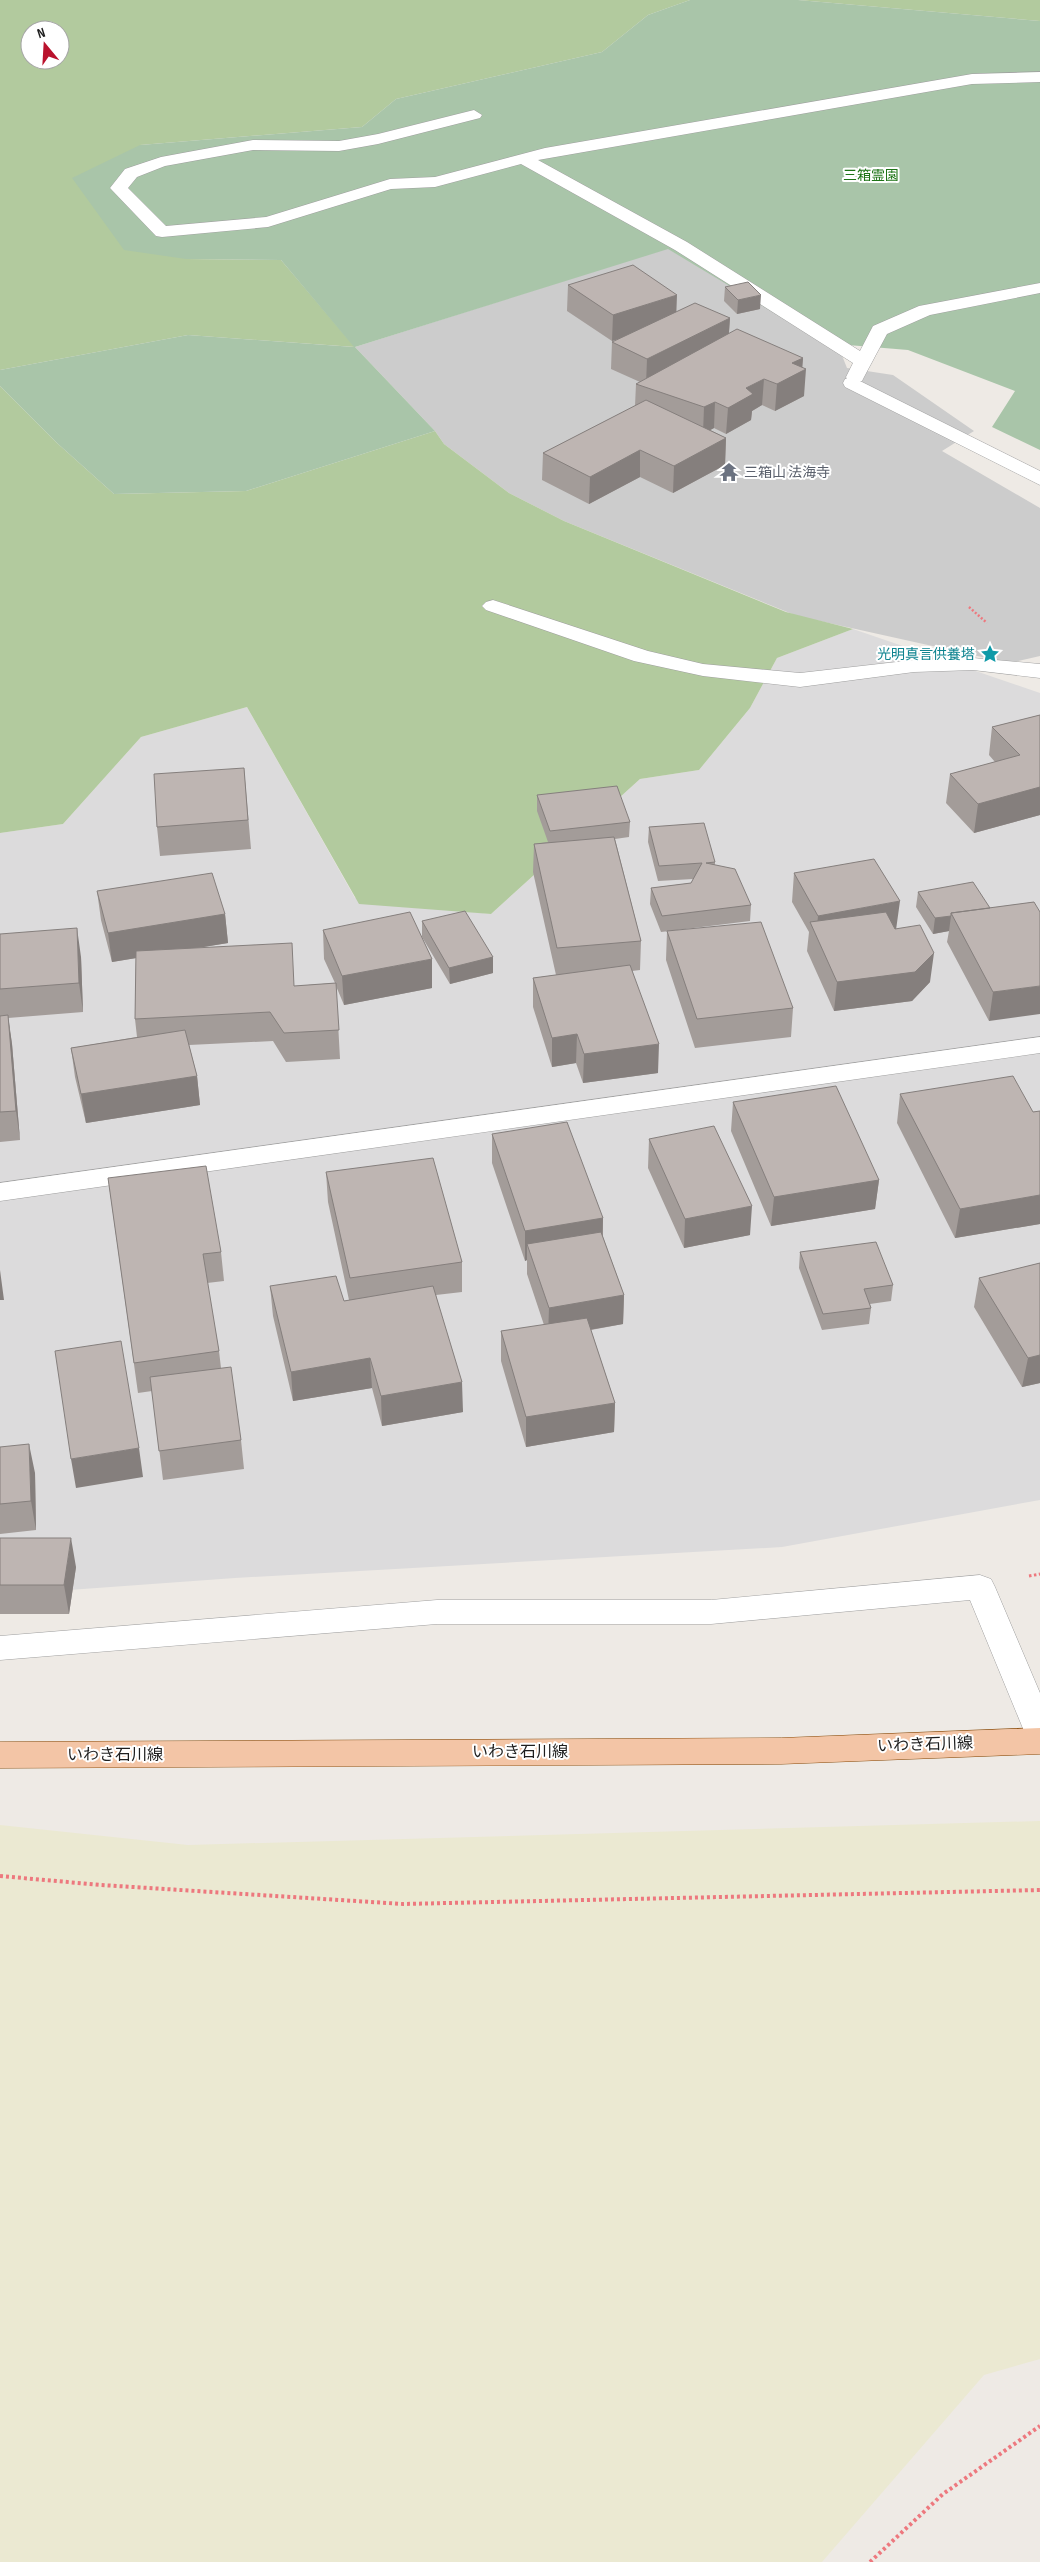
<svg xmlns="http://www.w3.org/2000/svg" width="1040" height="2562" font-family="'Sofia Sans Condensed','Noto Sans JP',sans-serif">
	<style>
		.residential { fill: #dcdbdc }
		.religious { fill: #ccc }
		.farmland { fill: #ebe9d2 }
		.forest { fill: #b2ca9e; fill-rule: evenodd }
		.cemetery { fill: #a9c5a9 }
		.lines { fill: none; stroke-linecap: round; stroke-linejoin: round }
		.service-casing { stroke: #9f9f9f; stroke-width: 1 }
		.minor-casing { stroke: #9f9f9f; stroke-width: 1 }
		.tertiary-casing { stroke: #9f9f9f; stroke-width: 1 }
		.primary-casing { stroke: #8b4e0e; stroke-width: 1 }
		.path-far2 { stroke: #ed787e; stroke-width: 2.5; stroke-dasharray: 2 2; stroke-linecap: butt }
		.path-far1 { stroke: #ed787e; stroke-width: 3; stroke-dasharray: 2.5 2.5; stroke-linecap: butt }
		.path { stroke: #ed787e; stroke-width: 4; stroke-dasharray: 3 3; stroke-linecap: butt }
		.service { fill: #fff; fill-rule: evenodd }
		.minor { fill: #fff; fill-rule: evenodd }
		.tertiary { fill: #fff; fill-rule: evenodd }
		.primary { fill: #f3c5a6; fill-rule: evenodd }
		.wall { fill: #a39c99 }
		.shaded-wall { fill: #857f7d }
		.building { fill: #beb5b2; stroke: #857f7d }
		.labels { text-anchor: middle; dominant-baseline: central; stroke-width: 4; stroke-linejoin: round; paint-order: stroke }
		.far-park-label { font-size: 14px; fill: #1d7316; stroke: #fff }
		.far-worship-label { font-size: 14px; fill: #5b616d; stroke: #fff; text-anchor: start }
		.far-culture-label { font-size: 14px; fill: #0d838f; stroke: #fff; text-anchor: end }
		.street-label { font-size: 16px; fill: #1e1e1e; stroke: #fff }
	</style>
	<rect width="100%" height="100%" fill="#eeeae5"/>
	<path class="residential" d="M853 629 1040 693V1500L782 1547 235 1578 0 1595V833L63 824 141 737 247 707 355 898 491 914 640 779 699 770 750 708 777 658Z"/>
	<path class="religious" d="M668 248 841 353 847 368 893 375 974 431 942 451 1040 508V656L1009 663 797 616 564 521 509 493 444 444 435 431 355 347Z"/>
	<path class="farmland" d="M1040 1821V2359L984 2375 822 2562H0V1825L188 1845Z"/>
	<path class="forest" d="M0 0H690L648 15 602 52 396 99 362 127 140 145 187 259 281 260 355 347 188 335 0 370ZM30 30H60V60H30Z
		M798 0H1040V21Z
		M0 386 57 443 114 494 246 491 435 431 444 444 509 493 564 521 786 612 853 629 777 658 750 708 699 770 640 779 491 914 359 904 247 707 141 737 63 824 0 833Z"/>
	<path class="cemetery" d="M690 0H798L1040 21V450L992 427 1015 391 908 350 824 343 668 249 355 347 435 431 246 491 114 494 57 443 0 386V370L188 335 354 347 281 260 186 259 124 250 72 178 140 145 362 127 396 99 602 52 648 15Z"/>
	<g class="lines">
		<g class="service-casing">
			<path id="service" d="M1040 72V82L972 84 538 160 687 242 860 351 873 326 919 306 1040 283V293L930 315 887 334 864 377 862 381H848L846 377 853 363 675 250 521 164 435 187 391 189 268 227 162 237 156 236 110 188 125 169 161 157 253 140 339 141 378 134 474 110 482 115 480 118 378 144 339 151 253 150 165 166 137 177 128 188 166 226 266 217 390 179 435 177 545 148 972 74Z
				M493 600 648 651 703 664 800 673 914 660 973 658 1040 664V678L973 670 914 672 800 687 703 676 634 661 486 610 482 606 486 602Z"/>
		</g>
		<g class="minor-casing">
			<path id="minor" d="M852 377 1040 471V485L845 387 843 383 845 379Z
				M980 1575 991 1579 995 1587 1040 1693V1744L1029 1740 1024 1731 970 1600 711 1624H437L0 1660V1636L437 1600H711Z"/>
		</g>
		<g class="tertiary-casing">
			<path id="tertiary" d="M1040 1037V1053L0 1201V1183Z"/>
		</g>
		<g class="primary-casing">
			<path id="primary" d="M1040 1728V1754L781 1764 0 1768V1742L781 1738Z"/>
		</g>
		<path class="path-far2" d="M969 607 987 623"/>
		<path class="path-far1" d="M1029 1576 1040 1574"/>
		<path class="path" d="M0 1876 101 1885 403 1904 1040 1890
			M870 2562 943 2494 1040 2426"/>
		<use href="#service" class="service"/>
		<use href="#minor" class="minor"/>
		<use href="#tertiary" class="tertiary"/>
		<use href="#primary" class="primary"/>
	</g>
	<path class="wall" d="M568 285 676 312 730 318 729 333 803 358 802 368 804 396 775 411 762 405 752 411 751 420 726 434 714 428 710 430 726 438 725 465 673 493 640 477 589 504 542 480 543 453 635 406 636 384 640 382 611 369 612 342 619 339 612 341 567 311Z
		M725 287 760 309 737 314 724 301Z
		M1040 715V815L974 833 946 803 950 774 995 762 989 755 992 727Z
		M244 768 251 849 160 856 157 827Z
		M537 795 630 822 629 837 615 839 641 941 640 970 632 971 658 1073 583 1083 576 1063 552 1067 533 1007V978L556 975 533 872 534 844 548 842 537 811Z
		M649 827 715 862V865L751 905 750 921 661 932 650 904 651 888 691 883 693 879 658 881 648 842Z
		M794 873 896 929 930 982 912 1001 834 1011 807 951 809 932 792 902Z
		M97 891 225 914 228 943 197 948 294 986 335 983 324 959 323 930 432 988 344 1005 336 986 340 1059 286 1062 273 1041 189 1045 197 1076 200 1105 86 1123 75 1077 71 1048 137 1037 135 1019 136 958 112 962 101 920Z
		M918 892 990 908 1034 902 989 1021 947 942 949 931 933 934 916 907Z
		M422 921 493 957V973L450 984 422 937Z
		M667 931 793 1008 791 1037 695 1048 666 960Z
		M0 934 81 957 83 1012 8 1018 12 1044 20 1140 0 1142Z
		M900 1094 1033 1112 1040 1111V1224L955 1238 897 1123Z
		M733 1102 879 1180 875 1209 771 1226 731 1131Z
		M492 1134 603 1218V1237L624 1295 623 1324 591 1330 615 1403 614 1432 526 1447 501 1361V1331L544 1325 527 1274V1260L525 1261 492 1163Z
		M649 1139 750 1235 684 1248 648 1168Z
		M326 1172 462 1262V1292L436 1295 463 1412 382 1426 372 1388 293 1401 273 1316 270 1286 344 1301 349 1300 328 1202Z
		M108 1178 221 1252 224 1281 207 1283 219 1351 221 1368 241 1440 244 1469 163 1480 152 1391 138 1393Z
		M800 1252 893 1285 891 1301 870 1304 871 1308 869 1324 822 1330 799 1268Z
		M1040 1263V1383L1022 1387 974 1307 979 1278Z
		M0 1447 35 1473 36 1530 0 1534Z
		M0 1538 76 1567 69 1614H0Z"/>
	<path class="shaded-wall" d="M677 295 676 321 612 341 613 315Z
		M761 295 760 309 737 314 738 300Z
		M730 318 728 344 646 385 647 359Z
		M803 358 802 371 806 369 804 396 775 411 777 384 792 363Z
		M764 379 762 405 752 411 751 420 726 434 728 408 746 388Z
		M715 402 714 428 703 434 704 407Z
		M726 438 725 465 673 493 674 466Z
		M640 450V477L589 504 590 477Z
		M1040 787V815L974 833 978 804Z
		M900 901 896 930 816 937 818 916Z
		M225 914 228 943 112 962 108 933Z
		M951 916 949 931 933 934 935 918Z
		M77 928 81 957 83 1012 79 983Z
		M934 953 930 982 912 1001 834 1011 837 982Z
		M493 957V973L450 984 449 968Z
		M432 959V988L344 1005 342 976Z
		M1040 986V1014L989 1021 993 992Z
		M8 1015 12 1044 20 1140 16 1111Z
		M577 1034 576 1063 552 1067V1038Z
		M659 1044 658 1073 583 1083 584 1054Z
		M197 1076 200 1105 86 1123 81 1094Z
		M879 1180 875 1209 771 1226 774 1197Z
		M1040 1195V1224L955 1238 960 1209Z
		M752 1206 750 1235 684 1248 685 1219Z
		M603 1218 602 1248 527 1244V1260L525 1261V1231Z
		M0 1270 4 1300H0Z
		M624 1295 623 1324 548 1337 549 1308Z
		M1040 1355V1383L1022 1387 1028 1358Z
		M370 1358 372 1388 293 1401 291 1372Z
		M462 1382 463 1412 382 1426 381 1396Z
		M615 1403 614 1432 526 1447V1417Z
		M29 1444 35 1473 36 1530 31 1501Z
		M139 1448 143 1477 76 1488 71 1459Z
		M71 1538 76 1567 69 1614 64 1585Z"/>
	<path class="building" d="M633 265 677 295 613 315 568 285Z
		M748 282 761 295 738 300 725 287Z
		M695 303 730 318 647 359 612 342Z
		M737 329 803 358 792 363 806 369 777 384 764 379 746 388 753 394 728 408 715 402 704 407 636 384Z
		M646 400 726 438 674 466 640 450 590 477 543 453Z
		M1040 715V787L978 804 950 774 1020 755 992 727Z
		M244 768 248 820 157 827 154 774Z
		M617 786 630 822 550 831 537 795Z
		M704 823 715 862 706 863 735 869 751 905 662 916 651 888 691 883 702 863 659 866 649 827Z
		M614 837 641 941 557 948 534 844Z
		M874 859 900 901 818 916 794 873Z
		M212 873 225 914 108 933 97 891Z
		M973 882 990 908 951 913V916L935 918 918 892Z
		M1034 902 1040 912V986L993 992 951 913Z
		M465 911 493 957 449 968 422 921Z
		M410 912 432 959 342 976 323 930Z
		M886 912 895 929 920 925 934 953 915 972 837 982 810 922Z
		M761 922 793 1008 697 1019 667 931Z
		M77 928 79 983 0 989V934Z
		M292 943 294 986 336 983 339 1030 284 1033 270 1012 135 1019 136 951Z
		M630 965 659 1044 584 1054 577 1034 552 1038 533 978Z
		M8 1015 16 1111 0 1112V1016Z
		M185 1030 197 1076 81 1094 71 1048Z
		M1013 1076 1033 1112 1040 1111V1195L960 1209 900 1094Z
		M836 1086 879 1180 774 1197 733 1102Z
		M567 1122 603 1218 525 1231 492 1134Z
		M714 1126 752 1206 685 1219 649 1139Z
		M433 1158 462 1262 350 1278 326 1172Z
		M206 1166 221 1252 203 1254 219 1351 134 1363 108 1178Z
		M601 1232 624 1295 549 1308 527 1244Z
		M876 1242 893 1285 864 1289 871 1308 823 1314 800 1252Z
		M1040 1263V1355L1028 1358 979 1278Z
		M336 1276 344 1301 433 1286 462 1382 381 1396 370 1358 291 1372 270 1286Z
		M587 1318 615 1403 526 1417 501 1331Z
		M121 1341 139 1448 71 1459 55 1351Z
		M231 1367 241 1440 159 1451 150 1377Z
		M29 1444 31 1501 0 1504V1447Z
		M0 1538H71L64 1585H0Z"/>
	<defs>
		<g id="temple-bare" transform="scale(1.5)"><path d="M0-6L5-2H3V0L6.5 2.5H4V6H1.5V3h-3V6H-4V2.5H-6.5L-3 0V-2H-5Z" fill="#6b7280" stroke="#fff" stroke-width="2.5" paint-order="stroke"/></g>
		<g id="sight-bare" transform="scale(1.5)"><path d="M0-6L1.8-2.2L6-1.7L2.9 1.2L3.7 5.4L0 3.3L-3.7 5.4L-2.9 1.2L-6-1.7L-1.8-2.2Z" fill="#0f9aa8" stroke="#fff" stroke-width="2.5" paint-order="stroke"/></g>
	</defs>
	<g fill-rule="evenodd">
		<use href="#temple-bare" x="729" y="472"/>
		<use href="#sight-bare" x="990" y="654"/>
	</g>
	<g class="labels">
		<g class="far-park-label">
			<text x="871" y="175">三箱霊園</text>
		</g>
		<g class="far-worship-label">
			<text x="744" y="472">三箱山 法海寺</text>
		</g>
		<g class="far-culture-label">
			<text x="975" y="654">光明真言供養塔</text>
		</g>
		<g class="street-label">
			<text transform="translate(925 1745) rotate(-2)">いわき石川線</text>
			<text x="520" y="1752">いわき石川線</text>
			<text x="115" y="1755">いわき石川線</text>
		</g>
	</g>
	<g transform="translate(45 45) rotate(342)"><circle r="24" fill="#ffffff" stroke="#a5a5a5"/>
	<path d="M0-4L9 19L0 12L-9 19Z" fill="#ba122d"/>
	<text y="-8" font-size="14" font-weight="bold" text-anchor="middle" fill="#1e1e1e">N</text>
	</g>
</svg>
